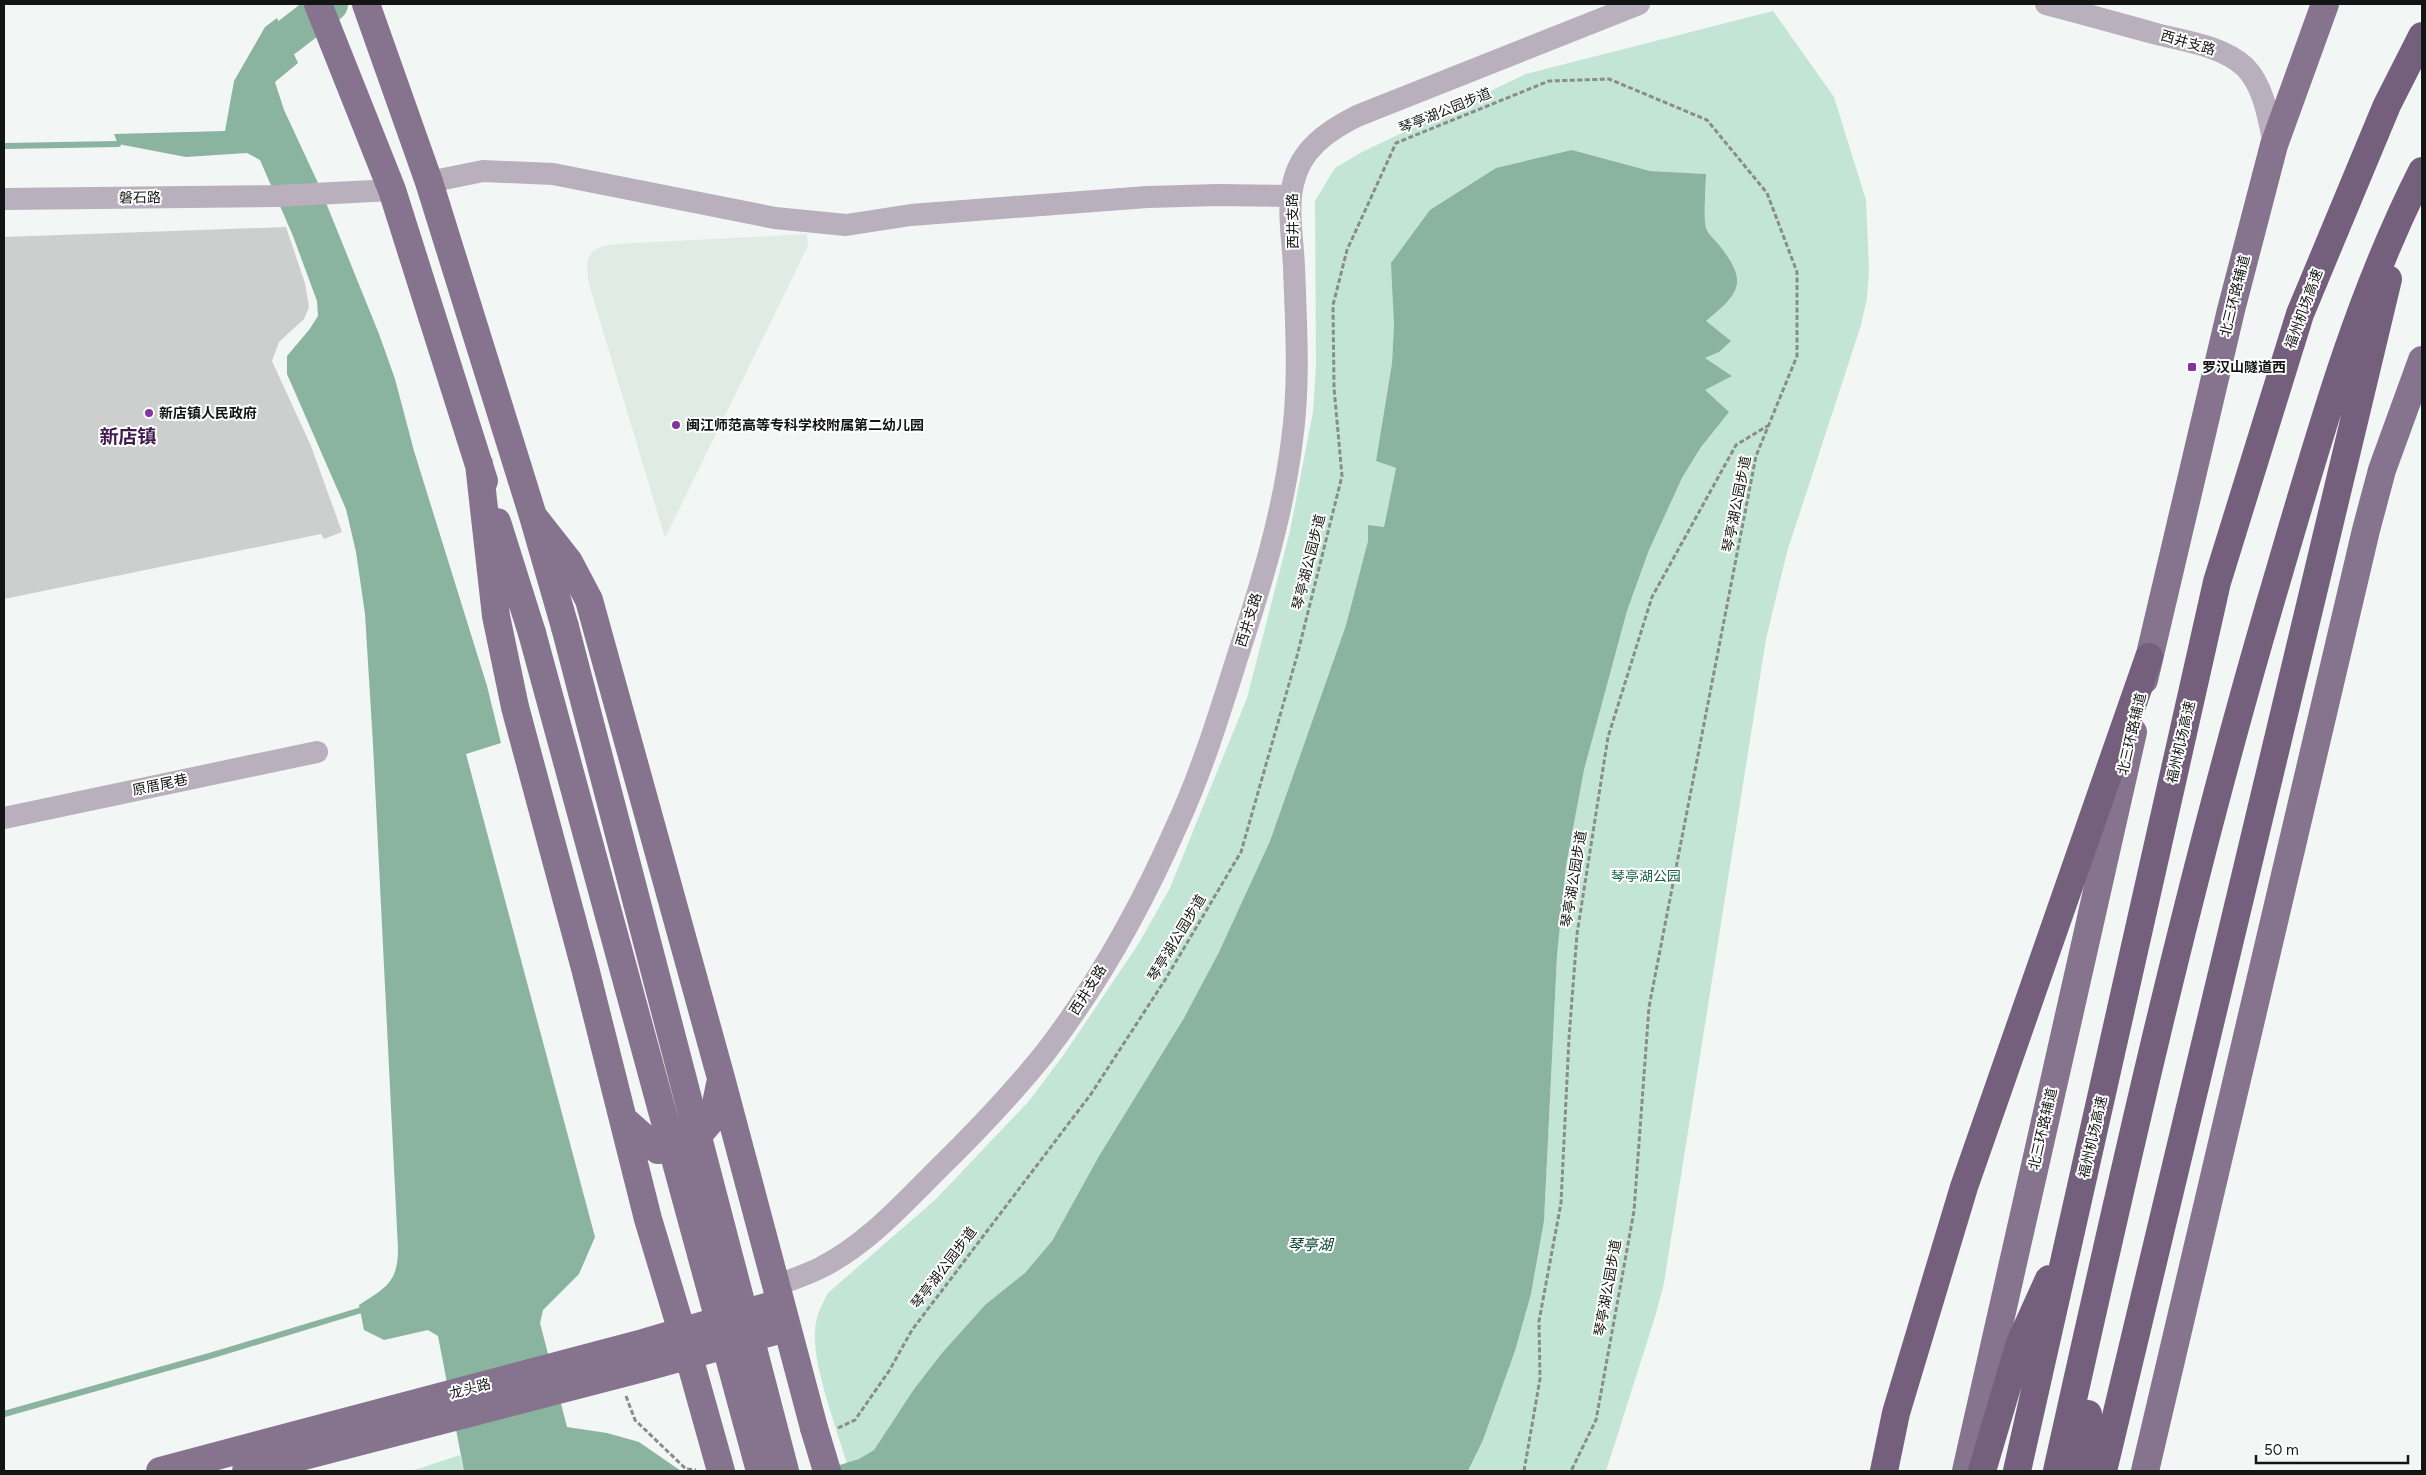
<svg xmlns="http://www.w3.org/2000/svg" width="2426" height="1475" font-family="Figtree,'Noto Sans SC',sans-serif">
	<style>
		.built { fill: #e0ebe6 }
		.green { fill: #c2e5d5 }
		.water { fill: #8ab3a0 }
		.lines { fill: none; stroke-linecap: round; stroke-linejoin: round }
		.stream { stroke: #8ab3a0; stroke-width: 6 }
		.river { stroke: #8ab3a0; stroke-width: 36 }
		.building { fill: #cccfcd }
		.path { stroke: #898c8b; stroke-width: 3; stroke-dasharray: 5 2.5; stroke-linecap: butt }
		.minor { stroke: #b9afbd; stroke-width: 22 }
		.major { stroke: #86748e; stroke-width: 28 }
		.highway { stroke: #745f7d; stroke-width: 28 }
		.major-bridge { stroke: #86748e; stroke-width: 28 }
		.poi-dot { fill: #8533a3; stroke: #fff; stroke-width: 2 }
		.labels { text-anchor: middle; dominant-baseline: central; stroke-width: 4; stroke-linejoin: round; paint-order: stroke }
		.street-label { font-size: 14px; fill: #131414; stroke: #fff }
		.poi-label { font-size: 14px; font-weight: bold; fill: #131414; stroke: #fff; text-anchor: start }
		.park-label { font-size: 14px; fill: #176047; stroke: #fff }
		.water-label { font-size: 15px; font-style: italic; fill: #08412f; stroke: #fff }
		.district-label { font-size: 19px; font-weight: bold; fill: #411a50; stroke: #fff }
	</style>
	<rect width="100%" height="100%" fill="#f2f6f4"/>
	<path class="built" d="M807 234 808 246 665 538 597 311 588 280 587 261 593 251 604 246 618 244Z"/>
	<path class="green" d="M1773 11 1834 97 1866 200 1869 270 1867 298 1861 325 1787 552 1766 639 1664 1283 1655 1317 1606 1471H1468L1483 1440 1515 1351 1531 1294 1544 1221 1557 956 1566 866 1584 770 1627 611 1649 550 1682 478 1701 447 1704 390 1732 376 1705 358 1706 321C1739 295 1749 283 1720 246 1716 241 1708 234 1706 228 1702 217 1707 187 1706 174L1650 171 1572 150 1394 325 1392 363 1376 461 1396 468 1384 527 1368 525V541L1346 625 1270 841 1219 952 1184 1018 1099 1156 1052 1241 1026 1273 985 1305 942 1353 914 1389 874 1450 860 1459 847 1464C837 1429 813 1367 815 1333 815 1318 821 1306 828 1293L935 1200 1029 1101 1065 1053 1139 943 1170 888 1247 698 1290 531 1313 412 1316 365 1315 201 1335 168 1362 152 1526 74Z
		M460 1455 464 1471H412Z"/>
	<path class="water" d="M277 18 298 63 275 82 284 110 318 183 379 334 395 379 414 451 487 686 501 743 466 754 595 1237 579 1274 543 1310 540 1323 567 1427 607 1433 639 1442 681 1471H464L438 1336 428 1330 384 1340 364 1330 359 1305C385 1288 398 1283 398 1249L373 744 365 614 356 552 346 509 287 374V356L309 330 318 316 317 301 293 236 260 160 247 153 186 157 118 144 114 134 225 131 234 81 265 27Z
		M1572 150 1650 171 1706 174C1706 186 1703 219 1706 228 1708 234 1716 241 1720 246 1749 283 1739 294 1706 321L1731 341 1719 352 1705 358 1732 376 1705 390 1729 412 1701 447 1682 478 1649 550 1627 611 1584 770 1566 866 1557 956 1544 1221 1531 1294 1515 1351 1483 1440 1468 1471H820L859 1459 874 1450 914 1389 942 1353 985 1305 1025 1273 1052 1241 1099 1156 1184 1018 1219 952 1270 841 1346 625 1368 541V525L1384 527 1396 468 1376 461 1392 363 1394 325 1391 263 1430 210 1496 168Z"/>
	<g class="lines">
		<path class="stream" d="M4 146 118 144
			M4 1414 213 1355 368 1308"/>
		<path class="river" d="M286 38 330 4"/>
	</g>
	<path class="building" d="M286 227 305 283 309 307 304 319 279 342 272 361 311 446 342 532 324 539 321 534 4 599V237Z"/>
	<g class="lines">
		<path class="path" d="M626 1396 635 1420 686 1469 696 1470
			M838 1428 855 1420 889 1371 912 1330 1091 1094 1165 980 1241 852 1297 656 1342 476 1334 388 1333 305 1347 250 1396 143 1549 81 1609 79 1707 120 1767 193 1797 272V356L1756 456 1649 1007 1634 1211 1596 1420 1571 1471
			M1524 1471 1540 1379 1539 1321 1561 1203 1569 1038 1577 934 1608 737 1652 597 1736 445 1769 425"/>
		<path class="minor" d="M2046 4C2081 13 2117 23 2153 33 2182 41 2222 45 2245 67 2264 86 2269 120 2274 145
			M429 182 483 171 553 174 775 218 846 225 911 215 1147 197 1218 195 1291 196
			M4 199 276 196 392 190
			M4 818 317 752
			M775 1286C790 1280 806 1275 820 1268 866 1245 901 1206 937 1170 975 1133 1012 1094 1045 1053 1098 984 1142 905 1177 825 1202 771 1220 712 1238 655 1261 585 1283 514 1292 440 1300 383 1296 325 1294 267 1293 241 1287 210 1293 184 1300 150 1327 131 1357 116L1639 4"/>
		<path class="major" d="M318 4 392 190 484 481
			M366 4 429 182 533 516 565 627
			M479 464 496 616 515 707 585 968 648 1219 682 1332 721 1471
			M533 516 569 562 589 600 721 1078 814 1428
			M497 522 532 633
			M2144 680 2231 310 2274 145 2325 4
			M623 1119 658 1150 687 1148 713 1118 720 1084
			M160 1471 643 1343 780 1303
			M246 1471 647 1367 786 1328
			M1966 1471 2133 732
			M2145 1471 2366 530 2382 470 2422 360"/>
		<path class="highway" d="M1884 1471 1896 1413 1964 1187 2149 657
			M1982 1471 2020 1343 2049 1279
			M2017 1471 2217 582 2300 314 2387 105 2422 36
			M2057 1471C2122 1179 2187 887 2271 600 2314 455 2353 307 2422 171
			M2078 1471 2088 1414
			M2103 1471 2388 279"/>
		<path class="major-bridge" d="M565 627 785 1471
			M532 633 760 1471
			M814 1428 827 1471"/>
	</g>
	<g class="poi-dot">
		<rect x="2187" y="362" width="10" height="10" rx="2.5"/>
		<circle cx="149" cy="413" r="5"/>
		<circle cx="676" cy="425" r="5"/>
	</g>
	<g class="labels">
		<g class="street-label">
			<text transform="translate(2188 43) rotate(16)">西井支路</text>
			<text transform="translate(1445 111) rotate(-22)">琴亭湖公园步道</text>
			<text transform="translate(140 198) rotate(-1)">磐石路</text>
			<text transform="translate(1293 221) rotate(-91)">西井支路</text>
			<text transform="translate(2235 296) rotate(-76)">北三环路辅道</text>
			<text transform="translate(2304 309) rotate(-70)">福州机场高速</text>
			<text transform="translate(1737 504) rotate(-79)">琴亭湖公园步道</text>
			<text transform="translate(1309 562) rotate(-76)">琴亭湖公园步道</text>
			<text transform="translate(1249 620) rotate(-73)">西井支路</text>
			<text transform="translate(2132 734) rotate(-77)">北三环路辅道</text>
			<text transform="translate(2181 742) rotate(-77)">福州机场高速</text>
			<text transform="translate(160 785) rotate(-12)">原厝尾巷</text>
			<text transform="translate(1574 879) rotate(-81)">琴亭湖公园步道</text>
			<text transform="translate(1177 938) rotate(-59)">琴亭湖公园步道</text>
			<text transform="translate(1088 990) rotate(-58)">西井支路</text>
			<text transform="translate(2043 1129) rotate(-77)">北三环路辅道</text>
			<text transform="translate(2093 1137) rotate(-77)">福州机场高速</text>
			<text transform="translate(944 1268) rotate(-53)">琴亭湖公园步道</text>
			<text transform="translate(1608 1288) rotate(-80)">琴亭湖公园步道</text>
			<text transform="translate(470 1389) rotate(-15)">龙头路</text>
		</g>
		<g class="poi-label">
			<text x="2202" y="367">罗汉山隧道西</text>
			<text x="159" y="413">新店镇人民政府</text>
			<text x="686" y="425">闽江师范高等专科学校附属第二幼儿园</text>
		</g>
		<g class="park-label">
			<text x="1646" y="876">琴亭湖公园</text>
		</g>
		<g class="water-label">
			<text x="1310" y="1245">琴亭湖</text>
		</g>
		<g class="district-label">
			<text x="128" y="436">新店镇</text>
		</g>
	</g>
	<rect width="2426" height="1475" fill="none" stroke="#131414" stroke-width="10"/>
	<path d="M2256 1455v8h152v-8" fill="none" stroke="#131414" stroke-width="2.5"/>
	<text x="2264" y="1455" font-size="15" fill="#131414" stroke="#ffffff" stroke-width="4" paint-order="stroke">50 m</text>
</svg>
